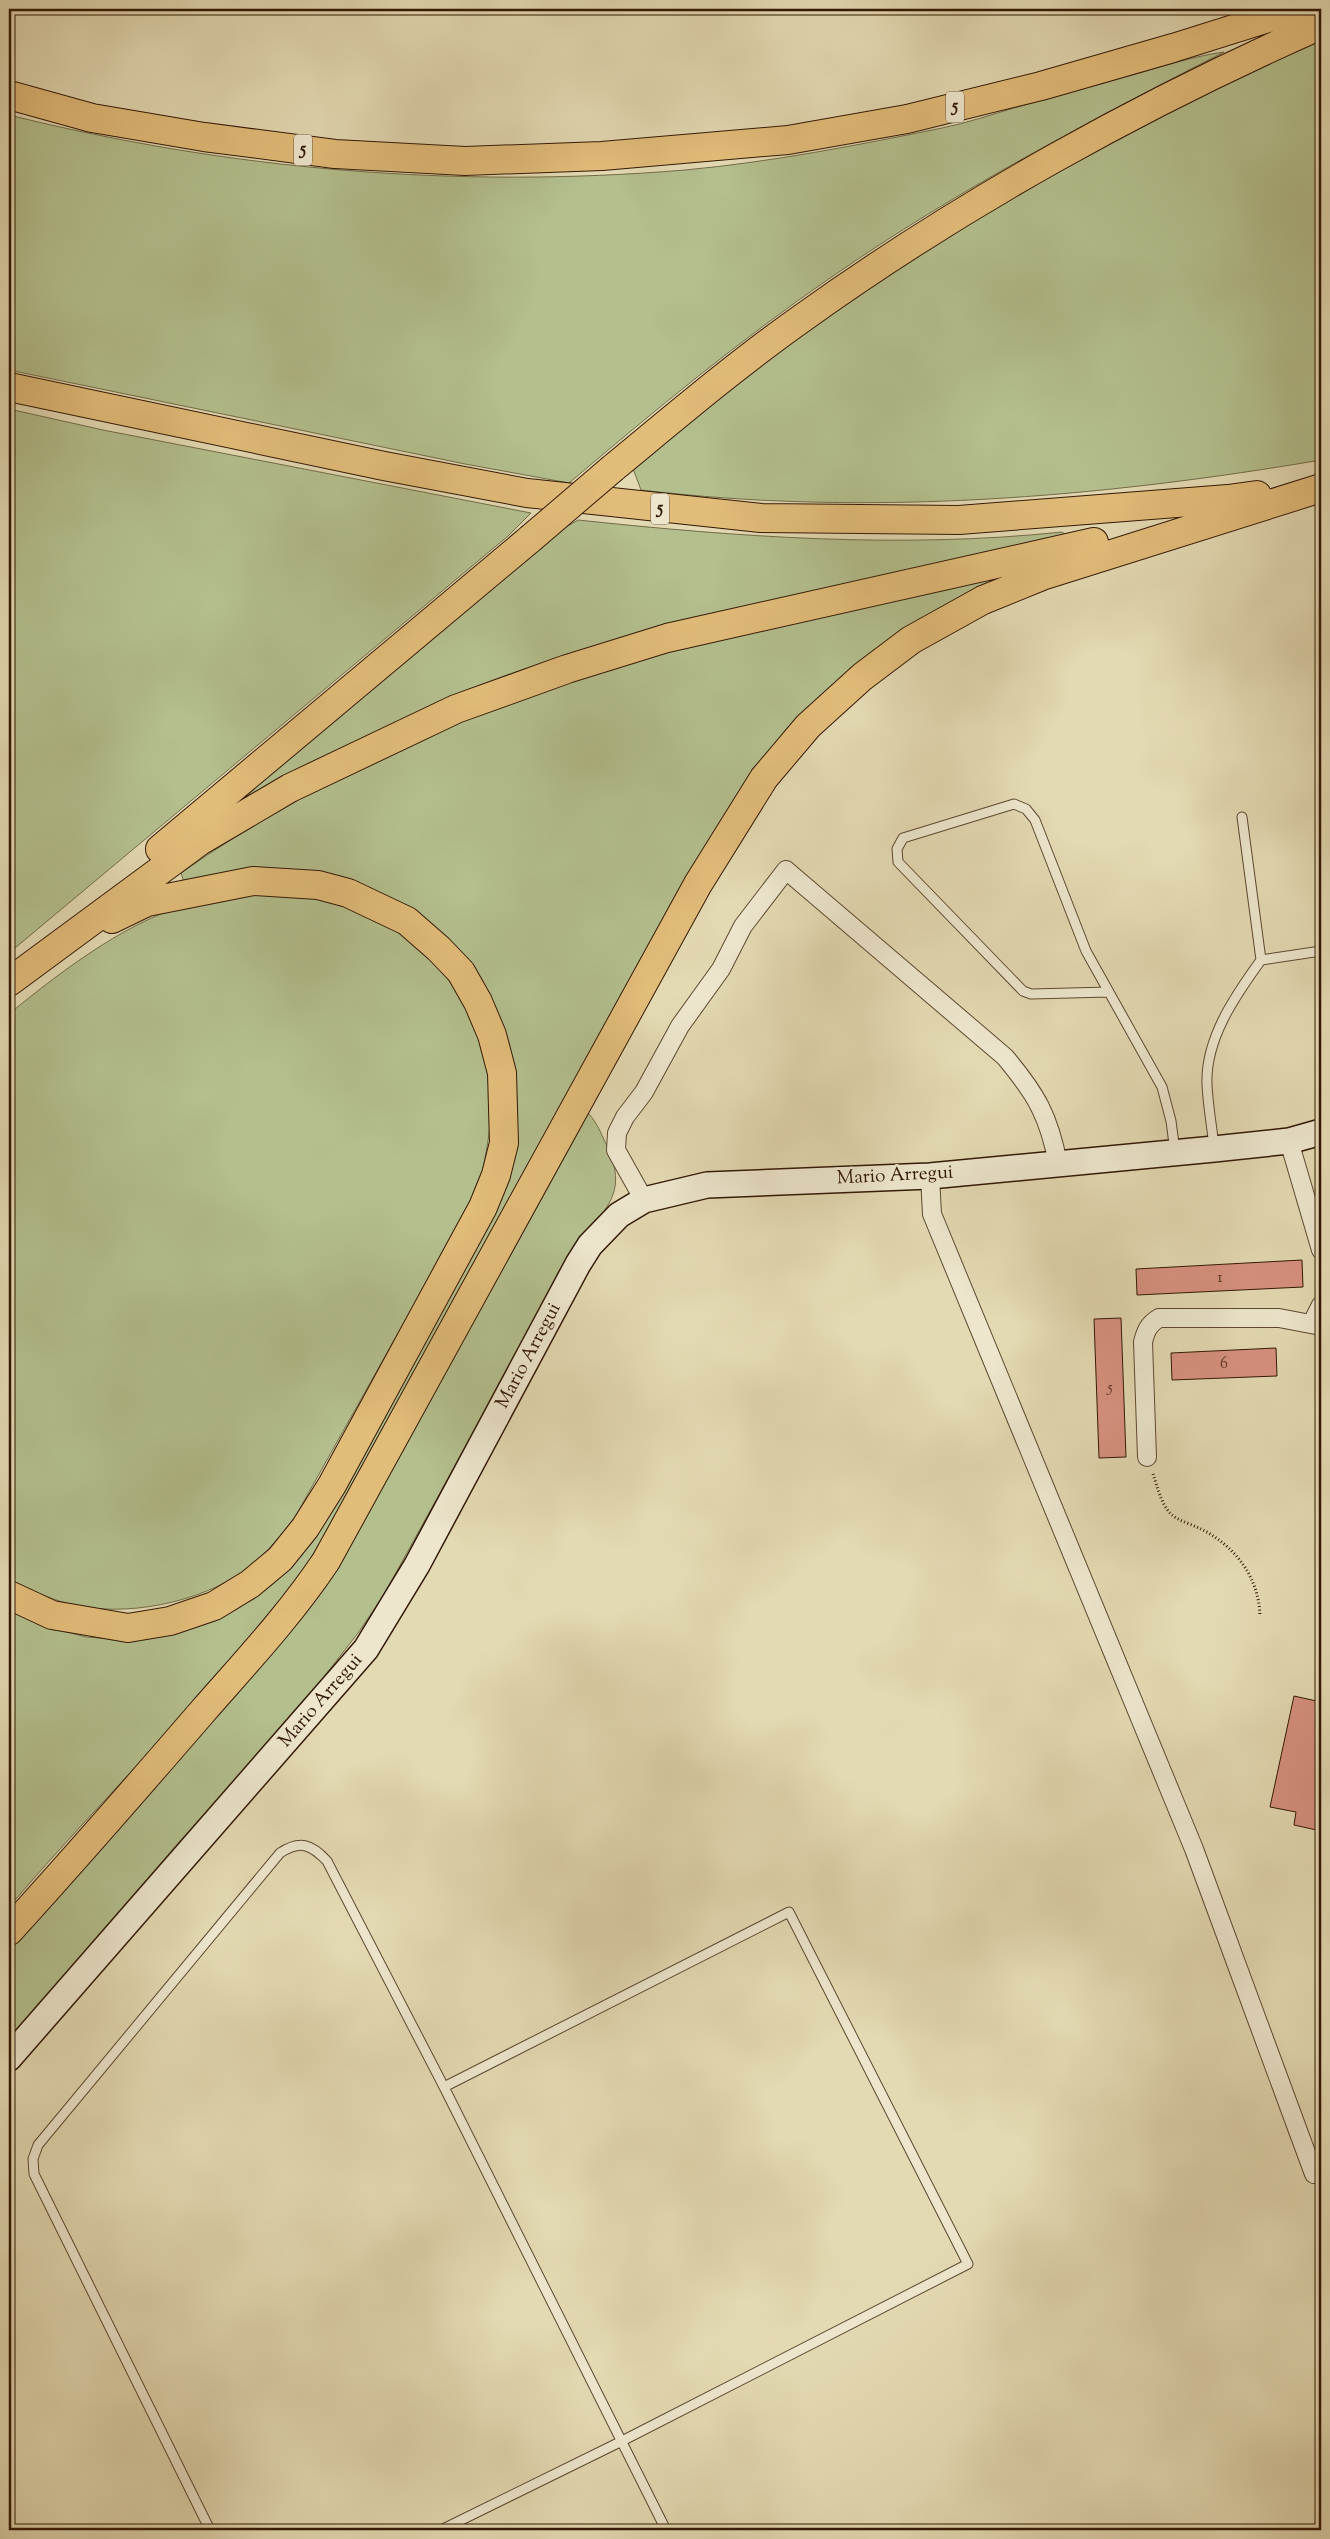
<svg xmlns="http://www.w3.org/2000/svg" width="1330" height="2539" font-family="'Sorts Mill Goudy',serif">
	<style>
		.green { fill: #b3bf8d; stroke: #726c48 }
		.building { fill: #d79180; stroke: #321804 }
		.lines { fill: none; stroke-linecap: round; stroke-linejoin: round }
		.lane-casing { stroke: #5e4830; stroke-width: 11 }
		.street-casing { stroke: #5e4830; stroke-width: 20 }
		.secondary-casing { stroke: #321804; stroke-width: 28 }
		.highway-casing { stroke: #321804; stroke-width: 30 }
		.path { stroke: #321804; stroke-width: 3; stroke-dasharray: 1 2.5; stroke-linecap: butt }
		.lane { stroke: #ede6cd; stroke-width: 9 }
		.street { stroke: #ede6cd; stroke-width: 18 }
		.secondary { stroke: #ede6cd; stroke-width: 25 }
		.highway { stroke: #e2bc79; stroke-width: 28 }
		.highway-bridge-casing { stroke: #321804; stroke-width: 30; stroke-linecap: butt }
		.highway-bridge { stroke: #e2bc79; stroke-width: 28 }
		.labels { text-anchor: middle; dominant-baseline: central; stroke-width: 5; stroke-linejoin: round; paint-order: stroke }
		.number-label { font-size: 16px; fill: #5b3623 }
		.shield { fill: #ede6cd; stroke: #6a5640; stroke-width: 1 }
		.shield-label { font-size: 18px; font-weight: bold; fill: #321804 }
		.street-label { font-size: 19px; fill: #321804; stroke: #ede6cd }
	</style>
	<rect width="100%" height="100%" fill="#e3d9b2"/>
	<filter id="stains"><feTurbulence type="fractalNoise" baseFrequency=".004" numOctaves="4"/><feColorMatrix values="0 0 0 0 .2 0 0 0 0 .09 0 0 0 0 .02 0 0 0 .5 -.17"/></filter>
	<radialGradient id="worn" r=".72"><stop offset=".6" stop-color="#630" stop-opacity="0"/><stop offset="1" stop-color="#630" stop-opacity=".3"/></radialGradient>
	<path class="green" d="M1321 38V460C1097 498 867 517 641 490L632 466 762 361 920 250 1138 124Z
		M1224 52C1090 121 957 190 833 276 741 339 654 411 569 483L465 464 9 370V115C231 170 457 189 685 170 772 162 858 145 942 128 967 123 990 115 1014 108 1056 96 1098 85 1139 73 1167 65 1195 56 1224 52Z
		M9 409 103 430 531 513 508 536 9 953Z
		M578 520C738 537 901 549 1062 532L1066 535 703 619 273 794 220 809 551 536Z
		M993 577 994 587 808 715 305 1568C217 1689 106 1793 9 1907V1611L49 1627 86 1637 124 1640 199 1624 239 1607 273 1584 301 1556 329 1511 458 1275 514 1075 407 907 368 887 332 875 185 885 181 873C318 777 486 701 647 656 685 645 724 638 763 629 840 612 916 594 993 577Z
		M245 894C275 895 305 895 335 903 401 921 456 972 479 1036 482 1044 487 1053 488 1061 495 1107 489 1148 477 1192L295 1517C280 1537 265 1555 245 1570 200 1603 124 1618 69 1604 48 1598 28 1589 9 1579V1014C64 969 133 916 203 900 216 897 231 896 245 894Z
		M589 1114C597 1123 601 1133 606 1144 630 1194 605 1208 576 1247L382 1598 358 1633 306 1700 180 1841 9 2039V1948L223 1707 584 1115Z"/>
	<path class="building" d="M1302 1260 1303 1287 1137 1295 1136 1269Z
		M1121 1318 1126 1457 1099 1458 1094 1319Z
		M1276 1348 1277 1376 1172 1380 1171 1353Z
		M1294 1696 1321 1702V1831L1294 1825 1296 1812 1270 1807Z"/>
	<g class="lines">
		<g class="lane-casing">
			<path id="lane" d="M1242 817 1261 960
				M1109 992 1031 994 1023 991 898 862 897 849 903 838 1014 804 1026 809 1035 820 1086 951 1162 1087 1171 1121 1175 1152
				M1214 1147C1212 1127 1208 1106 1207 1085 1205 1039 1235 996 1261 960L1321 951
				M210 2530 34 2174 33 2159 38 2145 280 1853C300 1840 311 1844 327 1861L444 2087 666 2530
				M441 2530 620 2442 968 2264 789 1912 444 2087"/>
		</g>
		<g class="street-casing">
			<path id="street" d="M1289 1141 1321 1250
				M930 1176 932 1214 1194 1849 1314 2174
				M644 1200 616 1150 617 1133 625 1117 644 1092 680 1026 721 969 743 926 786 870 1005 1057C1036 1094 1049 1116 1058 1164
				M1312 1323 1321 1305
				M1147 1457 1143 1342C1146 1330 1149 1324 1159 1318H1279L1321 1326"/>
		</g>
		<g class="secondary-casing">
			<path id="secondary" d="M9 2058 366 1649 417 1565 578 1264 590 1245 619 1215 644 1200 707 1185 930 1176 1214 1149 1289 1141 1321 1132"/>
		</g>
		<g class="highway-casing">
			<path id="highway" d="M9 95 92 118 204 137 335 154 465 161 602 156 788 140 907 119 1041 86 1173 48 1297 9
				M9 387 384 466 527 493 761 518 959 520 1228 499 1257 495
				M613 468C675 417 736 365 801 319 961 204 1142 104 1321 25
				M160 849 530 539
				M9 982 200 841 290 788 456 709 567 669 667 638 1094 542
				M9 1595 52 1615 128 1628 170 1621 214 1606 250 1584 280 1559 305 1528 332 1485 458 1253 483 1207 496 1175 504 1143 502 1073 492 1035 478 1002 461 972 439 949 407 921 348 893 318 885 253 881 147 902 112 919
				M9 1931C75 1859 139 1785 203 1711 245 1663 290 1615 326 1561L698 884 764 778 808 726 862 677 911 640 983 600 1042 576 1321 488"/>
		</g>
		<path class="path" d="M1153 1474C1157 1486 1161 1503 1170 1513 1178 1521 1191 1524 1201 1529 1235 1546 1259 1577 1260 1616"/>
		<use href="#lane" class="lane"/>
		<use href="#street" class="street"/>
		<use href="#secondary" class="secondary"/>
		<use href="#highway" class="highway"/>
		<g class="highway-bridge-casing">
			<path id="highway-bridge" d="M530 539 613 468"/>
		</g>
		<use href="#highway-bridge" class="highway-bridge"/>
	</g>
	<g class="labels">
		<g class="number-label">
			<text x="1220" y="1278">1</text>
			<text x="1224" y="1364">6</text>
			<text x="1110" y="1388">5</text>
		</g>
		<g class="shield">
			<rect x="946" y="91.5" width="18" height="31" rx="4"/>
			<rect x="294" y="134.5" width="18" height="31" rx="4"/>
			<rect x="651" y="493.5" width="18" height="31" rx="4"/>
		</g>
		<g class="shield-label">
			<text x="955" y="107">5</text>
			<text x="303" y="150">5</text>
			<text x="660" y="509">5</text>
		</g>
		<g class="street-label">
			<text transform="translate(895 1176) rotate(-3)">Mario Arregui</text>
			<text transform="translate(529 1356) rotate(-62)">Mario Arregui</text>
			<text transform="translate(321 1701) rotate(-49)">Mario Arregui</text>
		</g>
	</g>
	<rect width="1330" height="2539" fill="none" stroke="#e3d9b2" stroke-width="30"/>
	<rect x="10" y="10" width="1310" height="2519" fill="none" stroke="#321804" stroke-width="2.5"/>
	<rect x="15" y="15" width="1300" height="2509" fill="none" stroke="#321804"/>
	<rect width="100%" height="100%" filter="url(#stains)"/>
	<rect width="100%" height="100%" fill="url(#worn)"/>
</svg>
